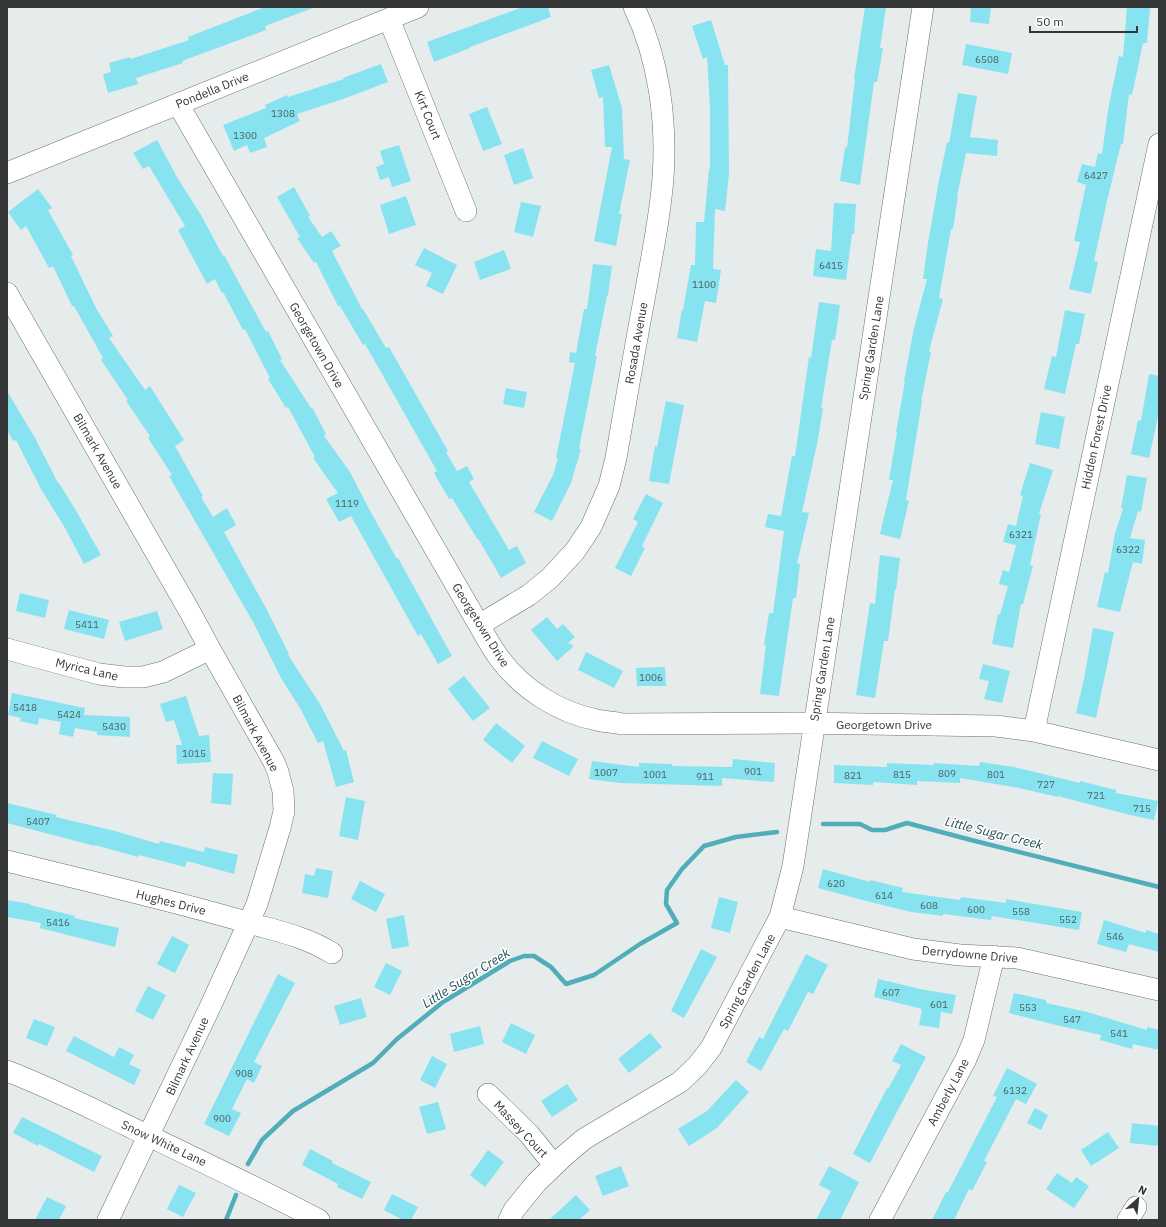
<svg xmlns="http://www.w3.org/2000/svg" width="1166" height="1227" font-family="'IBM Plex Sans',sans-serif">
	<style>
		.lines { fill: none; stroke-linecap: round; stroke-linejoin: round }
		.stream { stroke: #51adba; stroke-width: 4.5 }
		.building { fill: #88e3f0 }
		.minor-casing { stroke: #6c7070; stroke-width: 22 }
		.minor { stroke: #fff; stroke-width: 21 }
		.labels { text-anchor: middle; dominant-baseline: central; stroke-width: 3; stroke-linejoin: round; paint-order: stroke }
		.number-label { font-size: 10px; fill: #4a6266 }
		.street-label { font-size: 12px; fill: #363738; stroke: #fff }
		.water-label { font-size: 13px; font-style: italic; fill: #265055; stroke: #fff }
	</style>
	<rect width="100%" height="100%" fill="#e6ebeb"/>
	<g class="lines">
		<path class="stream" d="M823 824H860L872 830H885L907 823 975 841 1159 887
			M248 1164 262 1140 293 1111 373 1063 397 1039 443 1002 510 961 524 956H534L551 967 566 984 594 975 640 944 677 923 666 904 667 890 682 869 704 846 736 837 777 832
			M226 1220 236 1195"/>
	</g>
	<path class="building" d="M265 7 313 8 265 26 266 30 182 61 183 63 136 78 138 84 108 93 103 74 111 72 109 63 130 57 131 59 189 40 188 37Z
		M523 7H548L551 17 470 47V48L434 62 427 42Z
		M865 7H886L880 48H883L877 82H874L860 185 840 181 845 147 847 148 855 79H854Z
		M971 7H991L989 24 970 22Z
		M1127 7 1150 8 1147 43H1143L1132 95 1129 94 1123 144H1121L1107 201 1094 261 1098 262 1091 294 1069 289 1080 242 1074 241 1086 185 1077 182 1082 164 1095 167 1098 153 1102 154 1108 110 1119 56 1123 57Z
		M711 20 725 65H728L729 174 725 211 715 209 713 269 721 270 716 303 705 301 697 342 677 338 682 309 683 310 691 265H695L696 222H704L709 169H710V106L707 57 703 59 692 26Z
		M966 44 1012 53 1008 74 962 65Z
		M381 64 388 82 343 99 297 114 300 121 264 138 267 147 250 153 247 145 234 151 223 125 266 108 265 105 287 95 288 97 344 79 343 78Z
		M609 65 622 108 624 159 630 160 619 214H622L616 246 594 241 612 147H605L603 97 599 98 591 70Z
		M958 93 977 96 970 137 998 140 997 156 966 153 957 196H958L953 229H951L939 298 943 299 929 351 931 352 921 401H922L906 500 909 501 900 539 880 534 893 480H889L897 432H896L905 381H904L914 328 927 279H923L928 243 939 180 947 142 949 143Z
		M487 107 502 144 483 151 469 114Z
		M157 140 178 179 201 215 223 256 224 255 266 332 268 331 282 359 280 360 311 408 312 407 326 434 324 436 350 472 368 507 397 559 398 558 452 656 438 664 421 634 418 636 351 516 339 522 326 499 338 493 313 458 315 457 288 407 286 408 268 379 270 378 245 329 243 330 223 292 222 293 215 279 207 284 178 230 185 226 149 166 143 169 133 153Z
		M399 145 411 181 392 187 389 177 380 180 376 167 384 164 380 151Z
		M523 148 533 178 514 185 504 155Z
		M294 187 310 216 308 217 322 237 331 231 341 246 332 251 362 309H363L386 348 389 347 448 451 446 452 457 471 467 466 474 479 469 482 509 550 517 546 526 563 501 578 479 540H478L452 498 449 499 434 473 437 471 365 344 363 345 340 306H338L316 262 314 263 297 238 300 237 277 197Z
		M38 189 52 208 48 210 73 255 71 256 96 308 113 336 109 338 145 390 150 386 184 440 175 446 203 496 201 497 213 517 227 508 236 525 224 532 267 610 289 654 288 655 320 704 344 751 346 750 354 782 336 787 323 741 318 743 300 708 281 678 253 622 169 476 172 475 148 438 150 436 126 401 128 400 101 360 103 358 74 306H72L53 266 49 268 26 226 21 230 8 212Z
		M406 196 416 225 389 234 380 205Z
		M521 202 541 206 533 237 514 232Z
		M834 203 856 204 854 234H852L846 280 813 276 816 249 831 251Z
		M424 248 457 265 443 294 426 286 432 273 415 265Z
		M504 250 511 269 480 280 474 262Z
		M593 264 612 266 608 296H607L595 356H597L579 449H581L571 483 552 521 534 512 553 475 558 458H556L575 363 569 362 570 352 576 353 584 309H587Z
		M819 302 840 305 835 340H832L821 408 823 409 817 444 802 512 809 513 797 563 800 564 796 598H793L779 696 760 694 766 645H764L769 613H773L784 531 765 527 768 514 781 516 792 456H795L809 357 811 358Z
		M1065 310 1085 314 1079 344H1076L1065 394 1044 389 1052 356 1056 357Z
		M1149 374 1159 376V412L1149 458 1131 454 1138 420 1141 421Z
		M506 388 527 392 524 408 503 404Z
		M7 391 35 438 58 483H59L78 514 101 555 84 564 65 528 41 489 16 440 13 441 7 430Z
		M666 401 684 405 669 484 649 481 655 446 657 447Z
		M1041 412 1065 417 1059 449 1035 444Z
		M1030 463 1053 470 1039 514H1041L1030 565 1033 566 1023 604H1021L1013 648 992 644 998 614 1000 615 1008 586 999 584 1003 570 1009 572 1016 545 1003 542 1008 524 1016 526 1023 496 1020 495Z
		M1127 475 1147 478 1141 512 1138 511 1130 538 1145 540 1142 564 1133 562 1120 612 1097 607 1105 572 1108 573 1115 533 1123 509 1121 508Z
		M646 494 663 503 642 546 645 548 631 576 615 568 638 522 633 519Z
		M880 555 900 558 896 590 895 589 888 641H884L875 698 856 695 870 603 875 604Z
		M20 593 49 600 45 618 16 611Z
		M69 610 109 620 104 639 64 629Z
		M157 611 163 629 125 641 119 622Z
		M547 617 557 629 563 624 575 637 568 643 574 646 557 661 531 630Z
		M1093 628 1114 632 1096 718 1076 713 1084 679Z
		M586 652 623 671 614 688 578 670Z
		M983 664 1010 671 1002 703 984 699 989 681 979 679Z
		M665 667 666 686H637L636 668Z
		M464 676 490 708 473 721 448 689Z
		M12 693 85 708 84 715 130 717V737L97 735V732L75 728 73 737 59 734 61 722 39 718 38 725 20 721 21 718 8 715Z
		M186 696 199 736 209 735 211 762 177 764 176 745H182L174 720 166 722 160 704Z
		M496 723 525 746 512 763 483 740Z
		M542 741 578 759 569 776 533 758Z
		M733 759 775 763 774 782 722 778V786L620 783 589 779 592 761 639 767V763L672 764V766L732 767Z
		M980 762 1014 767 1080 783V781L1116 790V793L1158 801 1154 820 1126 814 1058 796V797L1019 788 960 778V783L917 781V785L873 782V785L834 783V765L887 767V763L934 765V763L979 766Z
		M213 773 233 774 231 805 211 803Z
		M346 797 365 801 358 840 339 836Z
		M7 803 57 815 56 817 115 831 159 844 160 841 204 852 205 847 238 855 234 874 187 861 185 867 139 855 138 857 95 845V846L7 823Z
		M316 868 333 871 328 898 302 893 305 874 314 876Z
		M823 869 870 882V880L903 888 902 892 960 900 961 897 1006 903V899L1082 912 1079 930 992 916 991 920 943 914V916L911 912 866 901 818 888Z
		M360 881 385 894 376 912 351 899Z
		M719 897 738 902 730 933 711 928Z
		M7 900 30 904V905L75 916 74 918 119 928 115 947 40 928 41 923 7 917Z
		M404 915 409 946 392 949 386 919Z
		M1104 920 1146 933V930L1159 934V952L1129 944 1126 952 1097 944Z
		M172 936 189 945 175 973 157 964Z
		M701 949 717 957 684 1018 671 1011Z
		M806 954 828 965 813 994 808 992 788 1031 784 1029 761 1071 746 1062 759 1037 763 1039Z
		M386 963 402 971 390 995 374 987Z
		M278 974 295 983 254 1062 262 1066 254 1083 247 1079 232 1109 241 1113 229 1136 204 1124Z
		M878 979 925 990 956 995 952 1014 941 1012 939 1028 919 1025 922 1009 874 997Z
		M148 986 166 995 153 1020 135 1011Z
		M1014 993 1046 1000V1003L1087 1012 1147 1030V1027L1159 1030V1050L1133 1044 1132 1049 1100 1040 1101 1035 1056 1025 1009 1013Z
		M361 998 367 1017 340 1025 334 1006Z
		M34 1019 55 1027 47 1046 26 1038Z
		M511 1023 535 1035 526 1054 502 1042Z
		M480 1026 484 1044 454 1052 450 1034Z
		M650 1033 662 1047 629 1073 618 1059Z
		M74 1036 114 1057 119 1047 134 1055 129 1064 141 1070 134 1085 66 1051Z
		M901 1044 926 1057 870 1163 853 1154 887 1088 888 1089 901 1065 892 1061Z
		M432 1056 447 1064 435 1088 420 1080Z
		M1007 1068 1037 1084 1026 1104 1016 1099 984 1161 987 1162 972 1191 969 1189 954 1220H932L946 1192H948L997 1097 993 1096Z
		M736 1080 749 1092 717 1128 689 1146 678 1129 707 1111Z
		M567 1084 578 1100 552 1117 541 1101Z
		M438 1102 446 1129 427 1134 419 1107Z
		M1035 1108 1048 1115 1041 1130 1027 1123Z
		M22 1117 102 1156 94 1172 39 1144 38 1146 13 1133Z
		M1132 1123 1159 1126V1146L1130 1143Z
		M1108 1132 1119 1148 1091 1166 1081 1150Z
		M310 1149 333 1161 332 1163 371 1182 362 1199 337 1187 338 1184 302 1165Z
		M488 1150 504 1162 485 1187 470 1175Z
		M621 1166 629 1186 603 1196 595 1176Z
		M829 1166 859 1182 840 1220H816L831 1191 819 1185Z
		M1057 1173 1072 1183 1076 1177 1089 1186 1074 1208 1046 1189Z
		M179 1185 196 1193 183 1217 167 1209Z
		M392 1194 418 1207 411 1220H403L384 1210Z
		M576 1195 590 1210 579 1220H549Z
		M47 1197 66 1206 59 1220H35Z"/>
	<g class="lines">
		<g class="minor-casing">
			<path id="minor" d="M389 19 466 211
				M178 104 479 625C486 637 492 649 500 659 523 690 560 713 597 720 605 722 614 722 622 724L799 723 996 726 1034 731 1159 760
				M7 173 418 7
				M7 293 190 612 210 649 274 762 278 772 283 791 284 811 280 828 257 904 211 1005 108 1220
				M479 625 529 595 550 578 575 551 591 527 609 486 616 458C625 406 634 353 644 300 651 260 660 219 663 178 667 121 659 59 634 7
				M7 649 99 674 124 677H143L163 672 210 649
				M1034 731 1159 144
				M7 861C87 881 167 899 246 922 276 931 305 936 332 953
				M780 917 913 949 960 955 1017 958 1159 990
				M7 1071C49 1087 88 1107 128 1126 193 1157 256 1187 319 1220
				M488 1094 529 1134 554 1165
				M509 1220 514 1210 536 1183 564 1156 584 1139 680 1082 697 1066 711 1048 780 917 793 866 923 7
				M880 1220 966 1059 974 1040 994 956
				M1128 1220 1136 1207"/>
		</g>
		<use href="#minor" class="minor"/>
	</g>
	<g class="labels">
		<g class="number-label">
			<text x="987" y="59">6508</text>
			<text x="283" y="113">1308</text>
			<text x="245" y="135">1300</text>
			<text x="1096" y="175">6427</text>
			<text x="831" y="265">6415</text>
			<text x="704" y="284">1100</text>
			<text x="347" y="503">1119</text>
			<text x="1021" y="534">6321</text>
			<text x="1128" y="549">6322</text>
			<text x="87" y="624">5411</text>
			<text x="651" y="677">1006</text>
			<text x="25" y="707">5418</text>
			<text x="69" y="714">5424</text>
			<text x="114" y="726">5430</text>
			<text x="194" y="753">1015</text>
			<text x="753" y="771">901</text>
			<text x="606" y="772">1007</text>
			<text x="947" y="773">809</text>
			<text x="655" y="774">1001</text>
			<text x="902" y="774">815</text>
			<text x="996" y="774">801</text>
			<text x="853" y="775">821</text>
			<text x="705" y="776">911</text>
			<text x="1046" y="784">727</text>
			<text x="1096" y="795">721</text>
			<text x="1142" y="808">715</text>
			<text x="38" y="821">5407</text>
			<text x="836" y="883">620</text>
			<text x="884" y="895">614</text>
			<text x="929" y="905">608</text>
			<text x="976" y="909">600</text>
			<text x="1021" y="911">558</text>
			<text x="1068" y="919">552</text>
			<text x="58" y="922">5416</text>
			<text x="1115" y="936">546</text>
			<text x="891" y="992">607</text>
			<text x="939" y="1004">601</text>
			<text x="1028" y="1007">553</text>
			<text x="1072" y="1019">547</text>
			<text x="1119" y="1033">541</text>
			<text x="244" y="1073">908</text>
			<text x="1015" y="1090">6132</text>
			<text x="222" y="1118">900</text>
		</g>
		<g class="street-label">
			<text transform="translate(212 90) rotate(-22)">Pondella Drive</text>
			<text transform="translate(428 115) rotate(68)">Kirt Court</text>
			<text transform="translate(636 343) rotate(-80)">Rosada Avenue</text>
			<text transform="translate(317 345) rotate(60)">Georgetown Drive</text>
			<text transform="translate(871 348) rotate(-81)">Spring Garden Lane</text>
			<text transform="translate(1096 437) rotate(-78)">Hidden Forest Drive</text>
			<text transform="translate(98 451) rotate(60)">Bilmark Avenue</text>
			<text transform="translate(481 625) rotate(58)">Georgetown Drive</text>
			<text transform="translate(87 669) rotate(13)">Myrica Lane</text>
			<text transform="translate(822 669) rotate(-81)">Spring Garden Lane</text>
			<text x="884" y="724">Georgetown Drive</text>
			<text transform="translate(256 733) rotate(62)">Bilmark Avenue</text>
			<text transform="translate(171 902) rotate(14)">Hughes Drive</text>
			<text transform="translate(970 954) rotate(5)">Derrydowne Drive</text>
			<text transform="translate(747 981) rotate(-62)">Spring Garden Lane</text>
			<text transform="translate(187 1056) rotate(-65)">Bilmark Avenue</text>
			<text transform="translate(948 1092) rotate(-62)">Amberly Lane</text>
			<text transform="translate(521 1129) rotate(47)">Massey Court</text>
			<text transform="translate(164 1143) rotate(25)">Snow White Lane</text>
		</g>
		<g class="water-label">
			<text transform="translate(994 833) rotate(14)">Little Sugar Creek</text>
			<text transform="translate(466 978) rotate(-32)">Little Sugar Creek</text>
		</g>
	</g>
	<rect width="1166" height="1227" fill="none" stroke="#363738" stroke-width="16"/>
	<g transform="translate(1138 1199) rotate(27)" stroke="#ffffff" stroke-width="3" paint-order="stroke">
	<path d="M0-3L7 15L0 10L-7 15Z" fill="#363738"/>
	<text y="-6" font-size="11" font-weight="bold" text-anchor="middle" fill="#363738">N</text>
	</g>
	<path d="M1030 26v6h107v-6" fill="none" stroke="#363738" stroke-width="2"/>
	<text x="1036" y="26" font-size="12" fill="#363738" stroke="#ffffff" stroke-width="3" paint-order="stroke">50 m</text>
</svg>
